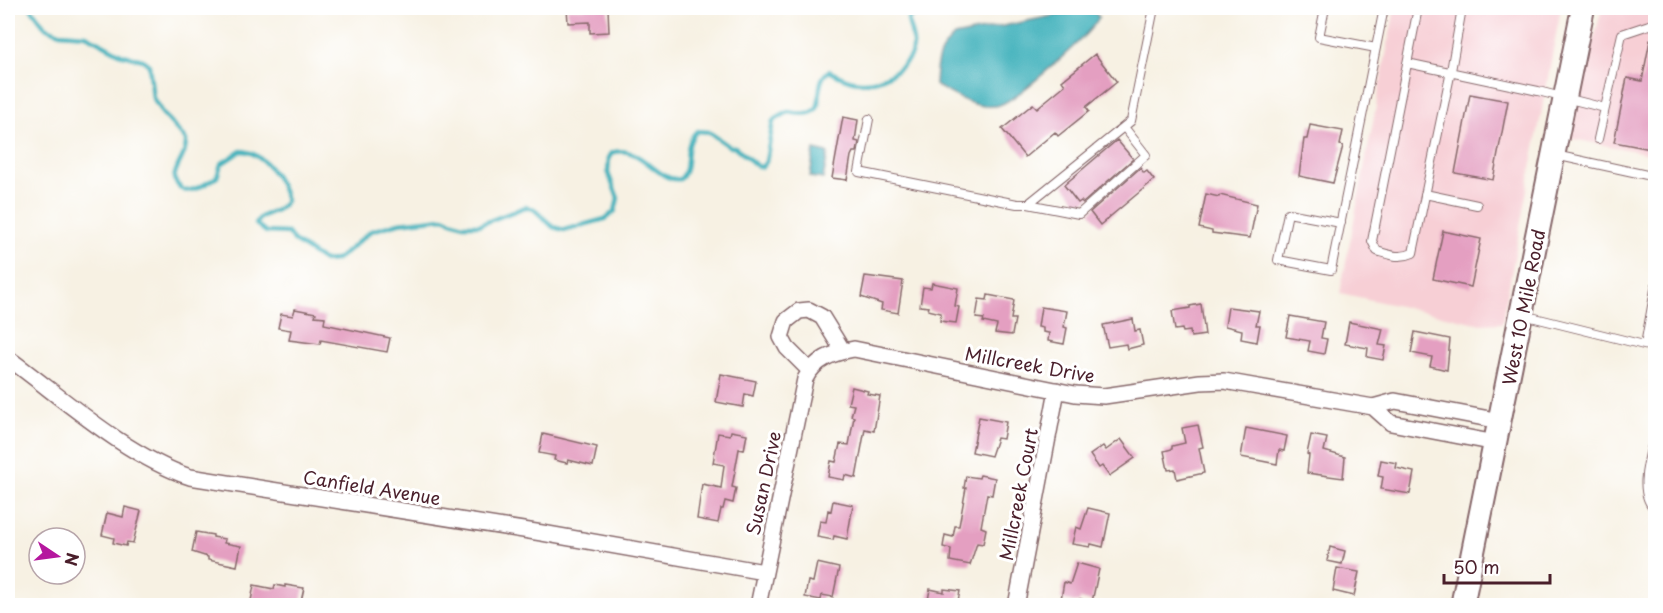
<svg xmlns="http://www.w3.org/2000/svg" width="1663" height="613" font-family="'Playpen Sans',sans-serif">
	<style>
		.built { fill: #f7cfd5 }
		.water { fill: #44b3bd; stroke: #476974; stroke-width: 1.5 }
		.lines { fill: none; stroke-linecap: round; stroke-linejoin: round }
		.stream { stroke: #44b3bd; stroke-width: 4.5 }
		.building { fill: #e49fc1 }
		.lane-casing { stroke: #87686b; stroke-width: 10 }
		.street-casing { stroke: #87686b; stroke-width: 18 }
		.secondary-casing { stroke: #87686b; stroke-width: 26 }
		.lane { stroke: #fff; stroke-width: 8 }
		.street { stroke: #fff; stroke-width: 15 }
		.secondary { stroke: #fff; stroke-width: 22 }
		.labels { text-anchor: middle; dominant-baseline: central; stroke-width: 6; stroke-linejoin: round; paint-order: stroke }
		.street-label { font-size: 18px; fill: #4a1f2b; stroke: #fff }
	</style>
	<rect width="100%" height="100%" fill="#fff"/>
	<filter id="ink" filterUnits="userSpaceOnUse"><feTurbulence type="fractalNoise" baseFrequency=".0167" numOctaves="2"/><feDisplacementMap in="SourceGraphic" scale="12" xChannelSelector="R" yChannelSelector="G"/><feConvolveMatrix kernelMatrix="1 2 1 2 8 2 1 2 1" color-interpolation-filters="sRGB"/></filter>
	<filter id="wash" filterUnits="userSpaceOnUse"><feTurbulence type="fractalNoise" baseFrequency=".008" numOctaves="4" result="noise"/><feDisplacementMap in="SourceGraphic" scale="24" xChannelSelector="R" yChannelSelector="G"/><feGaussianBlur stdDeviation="1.35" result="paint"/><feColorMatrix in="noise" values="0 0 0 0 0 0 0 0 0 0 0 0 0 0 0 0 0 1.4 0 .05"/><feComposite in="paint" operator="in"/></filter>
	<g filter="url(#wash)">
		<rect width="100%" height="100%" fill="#f7f1e3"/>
		<path class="built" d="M1395 8H1561L1502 323 1481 324 1340 293Z
			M1602 8H1655V155L1568 138Z"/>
		<path class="water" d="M1076 11 1094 12 1099 17C1091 34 1018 99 999 105 978 111 953 95 935 85 936 62 937 52 954 36Z
			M814 150 828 153 823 179 810 177Z"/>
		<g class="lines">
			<path class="stream" d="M31 8 45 27 60 33 86 35 123 55 143 60 149 65 153 98 162 113 186 140C187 156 175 165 174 179 176 183 180 188 184 190 193 193 209 182 217 177L221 164 241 151C263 151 281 181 286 200 279 216 261 210 256 224L266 232 288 233 294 241 324 261 335 260 344 254 371 231 399 223 443 218 463 225H479L525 207 534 209 553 227 564 230 605 219 615 211 618 198 608 173 609 157 611 153C640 142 657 183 680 179 693 168 681 146 697 131L709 132 730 147H735L757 166 762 167 766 162 773 121 788 112C838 122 807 86 829 71 839 76 850 82 861 82 881 83 910 67 913 47 914 38 909 28 908 18 926 8 946 18 965 17 976 16 988 11 998 8"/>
		</g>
		<g id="blocks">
			<path class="building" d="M567 8H608L609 32 590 33V22L568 23Z
				M1650 40 1656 41V150L1614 142 1627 78 1642 81Z
				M1095 54 1117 82 1086 107 1089 111 1058 136 1055 132 1025 157 1002 129 1033 104 1037 108 1065 85 1062 81Z
				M1470 94 1508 101 1493 180 1455 173Z
				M843 117 858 120 855 141 859 142 857 152H853L851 156 847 180 832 178Z
				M1310 125 1343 131 1340 145 1343 146 1333 183 1299 176 1304 139H1307Z
				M1117 140 1133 159 1083 203 1081 201 1078 203 1064 185Z
				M1140 168 1144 173 1147 171 1154 180 1100 225 1090 212Z
				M1206 194 1219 197 1220 195 1257 204 1250 238 1212 233V231L1199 228Z
				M1443 231 1481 239 1471 287 1433 279Z
				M865 276 903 281 898 313 881 310 882 304 861 297Z
				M932 283 958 288 955 306 959 307 956 323 940 321 941 313 928 310 929 307 920 306 923 287 931 288Z
				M988 295 1014 300 1011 319H1015L1012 335 995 333 997 325 983 322 984 319 976 318 979 299 987 300Z
				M1201 304 1205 335 1191 337 1190 331 1183 332 1182 329 1175 330 1172 311 1190 308V306Z
				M1041 307 1067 311 1064 327 1067 328 1064 344 1048 341 1049 333 1043 332V328L1038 327Z
				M1228 307 1259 311 1256 325H1260L1257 342 1241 339 1242 330 1225 326Z
				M295 309 316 313 315 316 325 317 324 324 390 338 387 352 321 340 320 344 289 340 291 330 278 328 281 314 293 316Z
				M1290 316 1324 322 1321 338 1327 339 1324 354 1308 351 1310 341 1286 337Z
				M1133 319 1135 331 1140 330 1143 345 1127 349 1126 344 1108 347 1103 325Z
				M1349 322 1383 329 1379 345 1386 346 1383 360 1367 357 1368 348 1345 344Z
				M1415 332 1450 339 1447 370 1430 366 1432 357 1411 353Z
				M721 374 756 381 753 396 745 394 743 407 716 402Z
				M852 387 868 391 867 394 880 396 874 431 865 429 856 478 845 475 844 480 828 477 831 461 836 462 840 444 849 445 854 417 851 416 854 405 848 404Z
				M979 417 1006 422 1003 439 997 438 991 456 972 452Z
				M1198 425 1203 447 1199 448 1204 473 1177 479 1175 469 1168 470 1164 451 1172 449V446L1185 443 1182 428Z
				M1246 428 1287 436 1284 451 1279 450 1277 464 1241 457Z
				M731 431 747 434 744 450 739 449 732 487 736 488 733 503 725 501 723 509H721L718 523 697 519 702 484 721 488 724 465 713 463 718 433 730 435Z
				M543 434 597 447 593 466 568 460 567 463 554 460 555 456 539 453Z
				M1311 435 1327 438 1324 451 1345 457 1343 478 1307 473 1309 455 1307 454Z
				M1121 439 1135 458 1109 476 1102 466 1099 468 1090 455 1103 446 1106 450Z
				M1381 460 1397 463 1396 468 1414 472 1410 494 1381 489 1383 477 1378 476Z
				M980 475 995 478 992 495 987 494 981 527 986 529 983 544 977 543 970 565 950 561 951 549 943 547 945 535 953 537 955 526H959L966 488H964L966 476 979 478Z
				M833 501 853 505 847 539 834 536 833 540 817 537 820 521 826 522 828 510 831 511Z
				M125 507 141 511 133 543 127 542 126 546 113 543 114 538 102 535 107 513 123 517Z
				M1088 508 1110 513 1103 547 1091 544 1090 547 1072 544 1076 527 1081 529Z
				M196 532 213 535V537L225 539 224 543 241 546 237 566 208 560V557L192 552Z
				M1330 547 1345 551 1342 564 1327 561Z
				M817 563 839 568 833 597 822 595 821 600 805 597 808 581 813 582Z
				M1077 563 1099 569 1092 602 1080 599 1079 603 1061 599 1064 582 1070 584Z
				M1337 568 1359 572 1354 596 1333 591Z
				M254 585 274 589 275 585 285 587V585L304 588 300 606H250Z
				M930 589 944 592V589L960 591 957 606H927Z"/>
		</g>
	</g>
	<g filter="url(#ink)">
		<use href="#blocks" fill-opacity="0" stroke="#87686b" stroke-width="1.5"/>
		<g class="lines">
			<g class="lane-casing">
				<path id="lane" d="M1325 8 1319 37 1376 48
					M1418 8 1372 241 1377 251C1390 255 1400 259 1413 253L1451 71 1462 8
					M1407 63 1538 91 1605 108 1622 34 1649 25 1656 27
					M869 119 859 172 1017 204H1028L1131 121 1154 8
					M1598 139 1605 108
					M1555 155 1656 177
					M1425 194 1477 205
					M1028 204 1079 214 1146 155 1124 127
					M1341 223 1288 213 1278 260 1331 270C1349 183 1366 95 1384 8
					M1523 315 1656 348
					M1645 345 1656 284
					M1656 430C1651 452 1635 493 1656 510"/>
			</g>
			<g class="street-casing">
				<path id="street" d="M8 358C63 398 125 455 190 477L542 533 764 572
					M809 370 787 348 781 337 786 321 799 311 809 310 822 317 843 351
					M1373 407 1391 423 1496 443
					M758 606 805 379C815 359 833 353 854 349L1075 394 1104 396 1200 382 1224 381 1373 407 1395 401 1500 421
					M1016 606 1057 390"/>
			</g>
			<g class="secondary-casing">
				<path id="secondary" d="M1462 606 1583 8"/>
			</g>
			<use href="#lane" class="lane"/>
			<use href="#street" class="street"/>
			<use href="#secondary" class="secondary"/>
		</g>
	</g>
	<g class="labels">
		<g class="street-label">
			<text transform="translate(1523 307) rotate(-79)">West 10 Mile Road</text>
			<text transform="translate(1030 364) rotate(10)">Millcreek Drive</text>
			<text transform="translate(763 483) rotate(-78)">Susan Drive</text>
			<text transform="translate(372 487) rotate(9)">Canfield Avenue</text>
			<text transform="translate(1018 494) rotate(-79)">Millcreek Court</text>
		</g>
	</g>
	<rect width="1663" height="613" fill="none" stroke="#fff" stroke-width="30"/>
	<g transform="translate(57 556) rotate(103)"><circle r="28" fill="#ffffff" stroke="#b7a5aa" stroke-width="1.5"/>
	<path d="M0-4.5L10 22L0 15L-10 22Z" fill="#b5179e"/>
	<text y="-9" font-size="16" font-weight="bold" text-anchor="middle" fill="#4a1f2b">N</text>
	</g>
	<path d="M1444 574v9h106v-9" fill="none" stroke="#4a1f2b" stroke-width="3"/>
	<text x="1453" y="574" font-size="18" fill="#4a1f2b" stroke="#ffffff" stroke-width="4.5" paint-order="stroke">50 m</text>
</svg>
